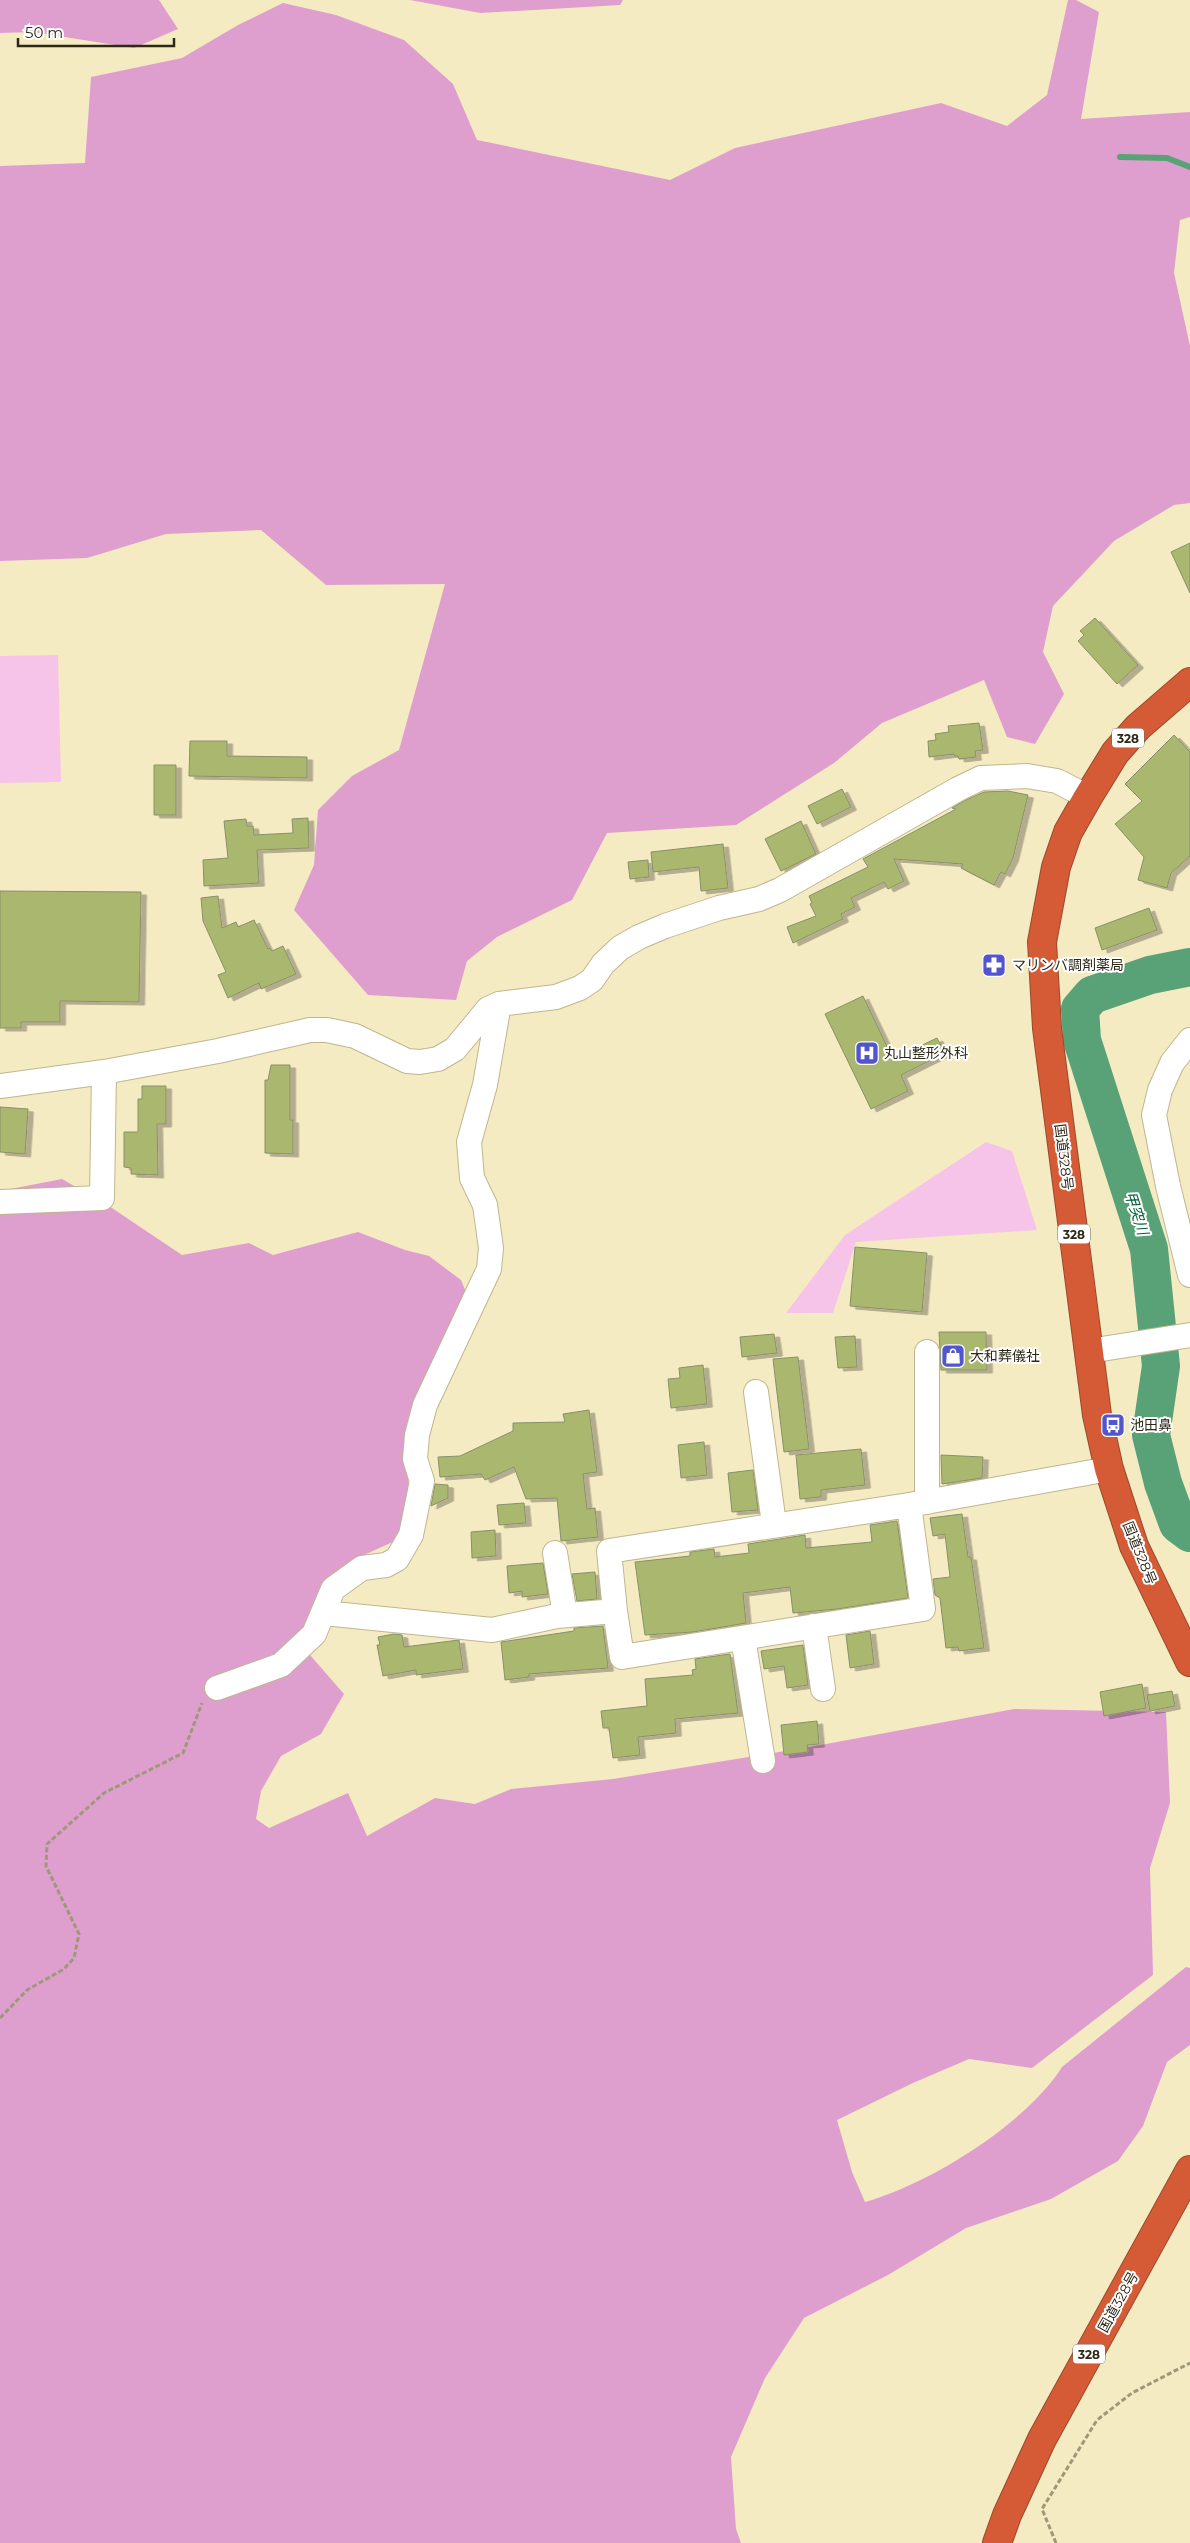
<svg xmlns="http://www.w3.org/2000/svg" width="1190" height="2543" font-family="Montserrat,'Noto Sans JP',sans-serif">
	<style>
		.green { fill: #f6c4e8 }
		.forest { fill: #df9fce }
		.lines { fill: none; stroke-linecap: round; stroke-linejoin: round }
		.stream { stroke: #59a278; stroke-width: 6 }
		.river { stroke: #59a278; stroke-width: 38 }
		.building { fill: #aab76e; stroke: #88906a; filter: url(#shadow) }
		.minor-casing { stroke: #bfb68f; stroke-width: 26 }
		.highway-casing { stroke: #9a4a2c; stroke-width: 30 }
		.path { stroke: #9e9879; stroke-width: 3; stroke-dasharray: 5 2.5; stroke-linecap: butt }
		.minor { stroke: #fff; stroke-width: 24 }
		.highway { stroke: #d55b37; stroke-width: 28 }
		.labels { text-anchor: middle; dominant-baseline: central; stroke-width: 4; stroke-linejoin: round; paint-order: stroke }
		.shield { fill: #fff; stroke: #6b695e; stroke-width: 1 }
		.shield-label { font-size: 12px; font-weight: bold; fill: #2c2919 }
		.poi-label { font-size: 14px; fill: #2c2919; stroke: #fff; text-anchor: start }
		.street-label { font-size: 14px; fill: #2c2919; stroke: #fff }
		.water-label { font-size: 15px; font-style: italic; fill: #07633b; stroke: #fff }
	</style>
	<defs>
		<filter id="shadow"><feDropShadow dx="5.5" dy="3" stdDeviation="0" flood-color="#0004"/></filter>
	</defs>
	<rect width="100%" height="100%" fill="#f4ebc2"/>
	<path class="green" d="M58 655 61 782 0 783V656Z
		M986 1142 1012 1151 1037 1230 856 1242 833 1313H786L845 1235Z"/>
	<path class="forest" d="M0 0H159L178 29 134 48 33 32 0 33Z
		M410 0H623L620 5 480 13Z
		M1068 0H1076L1099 12 1081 119 1190 112V217L1180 220 1174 273 1190 346V503L1174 505 1114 541 1053 606 1043 652 1064 694 1035 744 1007 737 984 680 882 723 834 763 736 825 607 833 572 900 497 937 467 961 456 1000 368 995 294 910 314 865 318 810 352 776 399 750 445 584 326 585 261 530 166 534 87 558 0 561V166L85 163 91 77 182 58 238 25 283 3 336 15 404 40 453 84 477 140 670 180 735 148 941 103 1007 126 1047 95Z
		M62 1179 109 1206 182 1255 249 1243 273 1255 358 1232 405 1250 429 1256 461 1280 474 1311 409 1468 406 1536 353 1560 303 1647 344 1694 321 1734 281 1756 261 1791 256 1819 269 1828 348 1793 367 1836 435 1798 475 1804 511 1789 613 1779 810 1747 1014 1709 1166 1712 1170 1803 1150 1868 1153 1975 1032 2068 969 2059 913 2083 837 2120 852 2172 865 2202C929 2184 1026 2124 1062 2067L1186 1967 1190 1968V2045L1167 2062 1143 2126 1118 2161 1051 2199 966 2228 888 2275 804 2318 765 2378 731 2457 736 2529 741 2543H0V1191Z"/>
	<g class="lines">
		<path class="stream" d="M1120 157 1167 158 1190 167"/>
		<path class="river" d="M1190 967 1150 975 1092 995 1080 1009 1082 1040 1149 1249 1161 1366 1151 1435 1163 1483 1178 1524 1190 1533"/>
	</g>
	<path class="building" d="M1190 543V593L1171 552Z
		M1095 618 1138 665 1117 684 1078 641 1084 635 1080 631Z
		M979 723 983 750 975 751 976 757 959 759 958 756H954V754L929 757 928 741 936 740 935 734 949 732 948 726Z
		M1174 735 1190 752V856L1171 873 1167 888 1138 880 1144 857 1115 824 1142 801 1125 784Z
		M190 741H227V756L307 757V778L189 776Z
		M154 765H176V815H154Z
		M842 789 851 807 817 824 808 806Z
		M1008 791 1028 795 1013 858 1005 874 1001 872 994 885 961 868 963 864 894 859 904 881 888 889 884 882 851 898 855 907 841 914 843 919 793 943 787 927 816 916 810 904 812 903 809 896 868 867 863 859 956 809 952 808 964 801 984 792Z
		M308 818 309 848 257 850 259 883 204 886 203 860 228 858 224 821 246 819 247 826H253L254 835 293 833 292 819Z
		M801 821 816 854 781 871 765 839Z
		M723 844 728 888 701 891 699 867 653 872 651 852Z
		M648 860 649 877 630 879 628 862Z
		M0 891 141 892 139 1002 60 1001V1022H21V1028H0Z
		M218 896 222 928 236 922 238 927 254 920 268 949 270 948 272 951 283 946 296 974 261 989 259 983 228 998 218 975 226 972 203 921 201 898Z
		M1149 908 1157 930 1102 950 1095 928Z
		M863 996 893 1059 937 1038 945 1053 901 1075 908 1091 871 1109 825 1014Z
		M271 1065H290V1120H293V1154L265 1153V1080H268Z
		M142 1086H166V1124H157L158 1175 131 1174V1168L124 1167V1132H138V1099H142Z
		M0 1107 28 1109 25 1154 0 1152Z
		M855 1247 927 1253 922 1312 850 1306Z
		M939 1332H986L987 1370H941Z
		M774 1334 777 1353 742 1357 740 1337Z
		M855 1336 857 1367 838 1368 835 1337Z
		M798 1357 809 1449 784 1452 773 1359Z
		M703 1365 707 1404 671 1408 668 1379 680 1378 679 1368Z
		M589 1410 597 1472 583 1474 587 1509 595 1508 598 1537 561 1541 557 1498 526 1499 514 1467 485 1480 481 1474 440 1477 438 1457 460 1456 513 1431V1423L565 1422 563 1414Z
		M704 1442 707 1475 681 1478 678 1445Z
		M861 1449 865 1485 821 1490V1497L800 1499 796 1455Z
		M941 1455 983 1457 982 1478 942 1484Z
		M753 1470 758 1510 732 1512 728 1473Z
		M435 1484 448 1485V1498L431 1506Z
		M524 1503 526 1523 499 1525 497 1505Z
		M962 1514 968 1557H971L984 1648 959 1651 958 1647 946 1648 940 1598 935 1595 933 1579 950 1577 945 1534 933 1536 930 1518Z
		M897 1521 908 1598 837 1609 793 1613 790 1587 743 1593 746 1623 693 1632 645 1635 635 1562 690 1556V1552L714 1549 715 1557 749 1553 748 1544 805 1535 806 1548 872 1542 870 1525Z
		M495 1530 496 1556 472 1558 471 1532Z
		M543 1563 548 1594 522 1597V1591L509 1593 507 1566Z
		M595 1572 597 1599 577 1601 572 1574Z
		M603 1626 608 1668 529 1674V1677L505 1680 501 1642 574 1631V1628Z
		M870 1631 874 1664 850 1668 846 1635Z
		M394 1634 402 1635 404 1647 459 1640 463 1669 416 1675V1670L383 1676 377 1645H380L378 1637Z
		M803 1645 808 1685 787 1688 784 1666 764 1669 761 1651Z
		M730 1654 738 1713 675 1719 676 1733 638 1737 640 1755 613 1758 609 1728H603L601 1711 647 1706 645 1679 693 1675 692 1670 696 1669 695 1659Z
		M1142 1684 1146 1708 1104 1716 1100 1692Z
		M1172 1691 1175 1706 1150 1711 1147 1695Z
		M817 1721 819 1744 807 1745 808 1752 784 1755 781 1725Z"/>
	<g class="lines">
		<g class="minor-casing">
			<path id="minor" d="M1190 1040 1172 1063 1160 1090 1154 1115 1168 1186 1190 1275
				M0 1086 104 1072 218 1051 310 1030H327L355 1036 407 1061 420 1062 438 1059 455 1049 488 1009 499 1004 556 997 580 988 592 980 603 964 620 948 639 937 665 926 719 908 759 899 780 890 958 789 981 778 1027 776 1057 781 1088 797
				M0 1202 102 1198 104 1072
				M1089 1351 1190 1335
				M927 1352V1502
				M756 1392 774 1524
				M555 1553 565 1615
				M615 1611 622 1657 923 1609 909 1505
				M324 1613 492 1630 557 1616 615 1611 609 1551 909 1505 1109 1469
				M814 1626 823 1689
				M743 1638 763 1761
				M217 1688 281 1665 314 1634 333 1589 362 1568 386 1565 397 1559 411 1535 422 1481 415 1459 417 1435 425 1405 489 1269 491 1248 485 1205 472 1178 469 1142 485 1085 499 1004"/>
		</g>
		<g class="highway-casing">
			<path id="highway" d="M1190 682 1138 727 1115 753 1088 797 1068 832 1056 867 1042 942 1047 1028 1097 1415 1109 1469 1134 1546 1190 1662
				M997 2543 1007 2515 1042 2439 1190 2170"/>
		</g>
		<path class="path" d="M0 2018 27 1990 64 1969 74 1958 79 1934 46 1866 47 1844 104 1793 183 1753 202 1703
			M1056 2543 1042 2509 1097 2420 1132 2393 1190 2363"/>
		<use href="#minor" class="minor"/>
		<use href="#highway" class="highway"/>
	</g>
	<defs>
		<g id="pharmacy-square" transform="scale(1.25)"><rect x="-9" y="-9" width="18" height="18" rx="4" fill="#5255cc" stroke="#fff"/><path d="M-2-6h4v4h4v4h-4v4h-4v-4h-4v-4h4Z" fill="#fff"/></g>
		<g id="hospital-square" transform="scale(1.25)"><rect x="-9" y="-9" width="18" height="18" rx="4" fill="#5255cc" stroke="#fff"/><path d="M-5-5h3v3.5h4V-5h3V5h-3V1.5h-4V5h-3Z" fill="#fff"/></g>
		<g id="shop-square" transform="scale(1.25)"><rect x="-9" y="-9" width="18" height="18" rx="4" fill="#5255cc" stroke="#fff"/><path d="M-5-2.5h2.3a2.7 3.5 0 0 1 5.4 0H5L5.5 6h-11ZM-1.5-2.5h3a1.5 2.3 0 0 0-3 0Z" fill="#fff"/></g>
		<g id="bus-square" transform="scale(1.25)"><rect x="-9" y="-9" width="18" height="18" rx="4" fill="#5255cc" stroke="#fff"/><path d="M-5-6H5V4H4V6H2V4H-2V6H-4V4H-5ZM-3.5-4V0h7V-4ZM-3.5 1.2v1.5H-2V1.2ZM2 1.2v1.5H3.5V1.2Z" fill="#fff"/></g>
	</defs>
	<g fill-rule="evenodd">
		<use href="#pharmacy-square" x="994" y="965"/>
		<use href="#hospital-square" x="867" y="1053"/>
		<use href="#shop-square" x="953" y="1356"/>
		<use href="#bus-square" x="1113" y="1425"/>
	</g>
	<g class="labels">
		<g class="shield">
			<rect x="1112" y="728.5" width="32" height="19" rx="4"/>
			<rect x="1058" y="1224.5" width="32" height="19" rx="4"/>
			<rect x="1073" y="2344.5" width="32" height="19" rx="4"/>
		</g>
		<g class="shield-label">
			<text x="1128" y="738">328</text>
			<text x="1074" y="1234">328</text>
			<text x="1089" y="2354">328</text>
		</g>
		<g class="poi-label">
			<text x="1012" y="965">マリンバ調剤薬局</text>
			<text x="884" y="1053">丸山整形外科</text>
			<text x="970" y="1356">大和葬儀社</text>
			<text x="1130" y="1425">池田鼻</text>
		</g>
		<g class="street-label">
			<text transform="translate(1064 1157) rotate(83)">国道328号</text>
			<text transform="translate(1140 1553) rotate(68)">国道328号</text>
			<text transform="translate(1118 2302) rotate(-61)">国道328号</text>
		</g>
		<g class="water-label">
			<text transform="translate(1137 1213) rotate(72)">甲突川</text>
		</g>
	</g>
	<path d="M18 38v8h156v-8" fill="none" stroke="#2c2919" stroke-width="2.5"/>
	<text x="25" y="38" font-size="15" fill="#2c2919" stroke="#ffffff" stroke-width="4" paint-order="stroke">50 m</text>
</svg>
